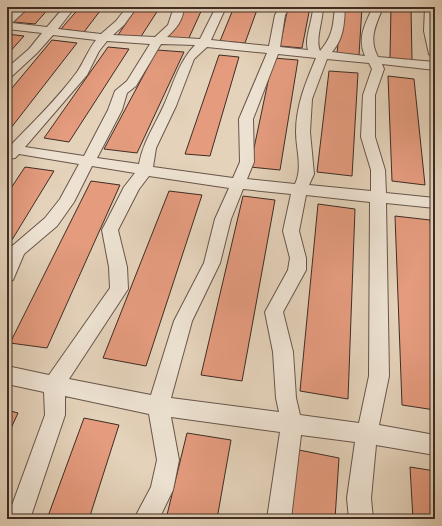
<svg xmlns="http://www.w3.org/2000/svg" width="442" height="526" font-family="'Gentium Book Plus',serif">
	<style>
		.building { fill: #e49b7e; stroke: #3e2d24 }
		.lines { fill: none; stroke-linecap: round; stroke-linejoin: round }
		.minor-casing { stroke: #68564a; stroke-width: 2 }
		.minor { fill: #ede2d2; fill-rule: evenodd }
	</style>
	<rect width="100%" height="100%" fill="#e4d2ba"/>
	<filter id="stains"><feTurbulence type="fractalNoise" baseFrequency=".005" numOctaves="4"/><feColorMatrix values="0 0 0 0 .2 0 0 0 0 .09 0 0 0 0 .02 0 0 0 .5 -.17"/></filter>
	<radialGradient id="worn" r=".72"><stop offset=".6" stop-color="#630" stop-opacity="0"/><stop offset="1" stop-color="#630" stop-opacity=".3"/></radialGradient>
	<path class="building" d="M27 7H50L35 24 13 22Z
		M80 7H103L84 32 61 29Z
		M137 7H160L140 38 118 35Z
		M184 7H203L188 40 168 38Z
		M234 7H258L245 43 220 41Z
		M288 7H310L302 48 280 46Z
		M342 7H362L359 55 337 53Z
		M391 7H411L412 60 390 58Z
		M7 34 24 36 7 55Z
		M52 40 77 43 7 133V94Z
		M108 47 129 49 69 142 44 138Z
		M157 50 184 52 137 153 104 149Z
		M219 55 239 57 210 156 185 154Z
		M273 58 298 60 280 170 250 167Z
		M329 71 358 73 352 176 317 172Z
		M388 76 414 79 425 185 392 181Z
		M25 167 54 171 7 248V194Z
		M91 181 120 185 47 348 10 343Z
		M169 191 202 195 146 366 103 358Z
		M243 196 275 200 242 381 201 375Z
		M318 204 355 209 348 399 300 391Z
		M395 216 430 220 435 270V410L402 405Z
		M7 410 18 413 7 437Z
		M84 418 119 425 89 519H47Z
		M187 433 231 440 217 519H166Z
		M294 449 339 458 335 519H286Z
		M410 467 435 471V519H413Z"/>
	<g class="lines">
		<g class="minor-casing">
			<path id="minor" d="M18 7H29L12 23 47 27 64 7H75L58 29 101 34 116 21 127 7H137L124 25 113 35 155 37 168 25 174 7H184C183 20 177 28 167 37L200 39 216 7H226L211 40 269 46 275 15 280 7H290L285 15 280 47 308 50C304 38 313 20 313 7H323C323 20 315 40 320 51 333 36 333 26 335 7H345C344 25 344 38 332 52L365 56C357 38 365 24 373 7H383C376 25 368 38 378 57L435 62V70L382 64 384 69 375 95V137L385 170 386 193 435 198V208L386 203 389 376 379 425 435 435V455L376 445 371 498 373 519H349L347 498 355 442 301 435 291 519H267L280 432 171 417 179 460 173 490 159 519H134L151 487 157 460 149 414 65 396V415L30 519H7L45 415 44 392 7 384V366L49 375 110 288 109 267 102 230 124 187 135 173 92 166 74 202 57 226 24 254 13 280 7 282V255L11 247 45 218 60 199 79 164 19 154 15 158 7 159V144H12C34 121 58 98 77 72 84 62 88 50 96 40L53 35 37 53 11 77 7 78V68L29 49 42 33 7 29V16ZM107 41 150 44 127 81 115 91 108 110 84 156 25 147 87 75 99 51ZM161 44 195 45C178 63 174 83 164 105 155 125 143 142 139 164L97 158 122 110 127 93 136 86ZM207 47 267 53 239 119 240 162 233 178 153 167 156 148 176 106 194 59ZM278 54 316 58C306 82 296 105 296 132 296 150 303 167 295 184L247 179 254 162 253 119ZM327 59 369 63 372 69 363 95 361 137 371 170V191L309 185 314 174 310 132 312 99ZM149 176 229 188 215 219 204 263 174 321 151 395 69 379 128 289 127 267 118 230 139 189ZM243 189 291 194 283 231 290 258 288 270 265 312 273 352 276 398 279 412 171 398 192 321 220 263 231 219ZM306 195 370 202 369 376 359 423 300 415 296 398 293 352 283 312 306 270V258L299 231Z
				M425 7H435V57L429 54 424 31Z"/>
		</g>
		<use href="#minor" class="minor"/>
	</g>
	<rect width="442" height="526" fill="none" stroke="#e4d2ba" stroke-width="24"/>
	<rect x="8" y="8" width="426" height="510" fill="none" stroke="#3e2d24" stroke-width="2"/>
	<rect x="12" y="12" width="418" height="502" fill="none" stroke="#3e2d24"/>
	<rect width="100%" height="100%" filter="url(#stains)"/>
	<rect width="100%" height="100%" fill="url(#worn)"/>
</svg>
